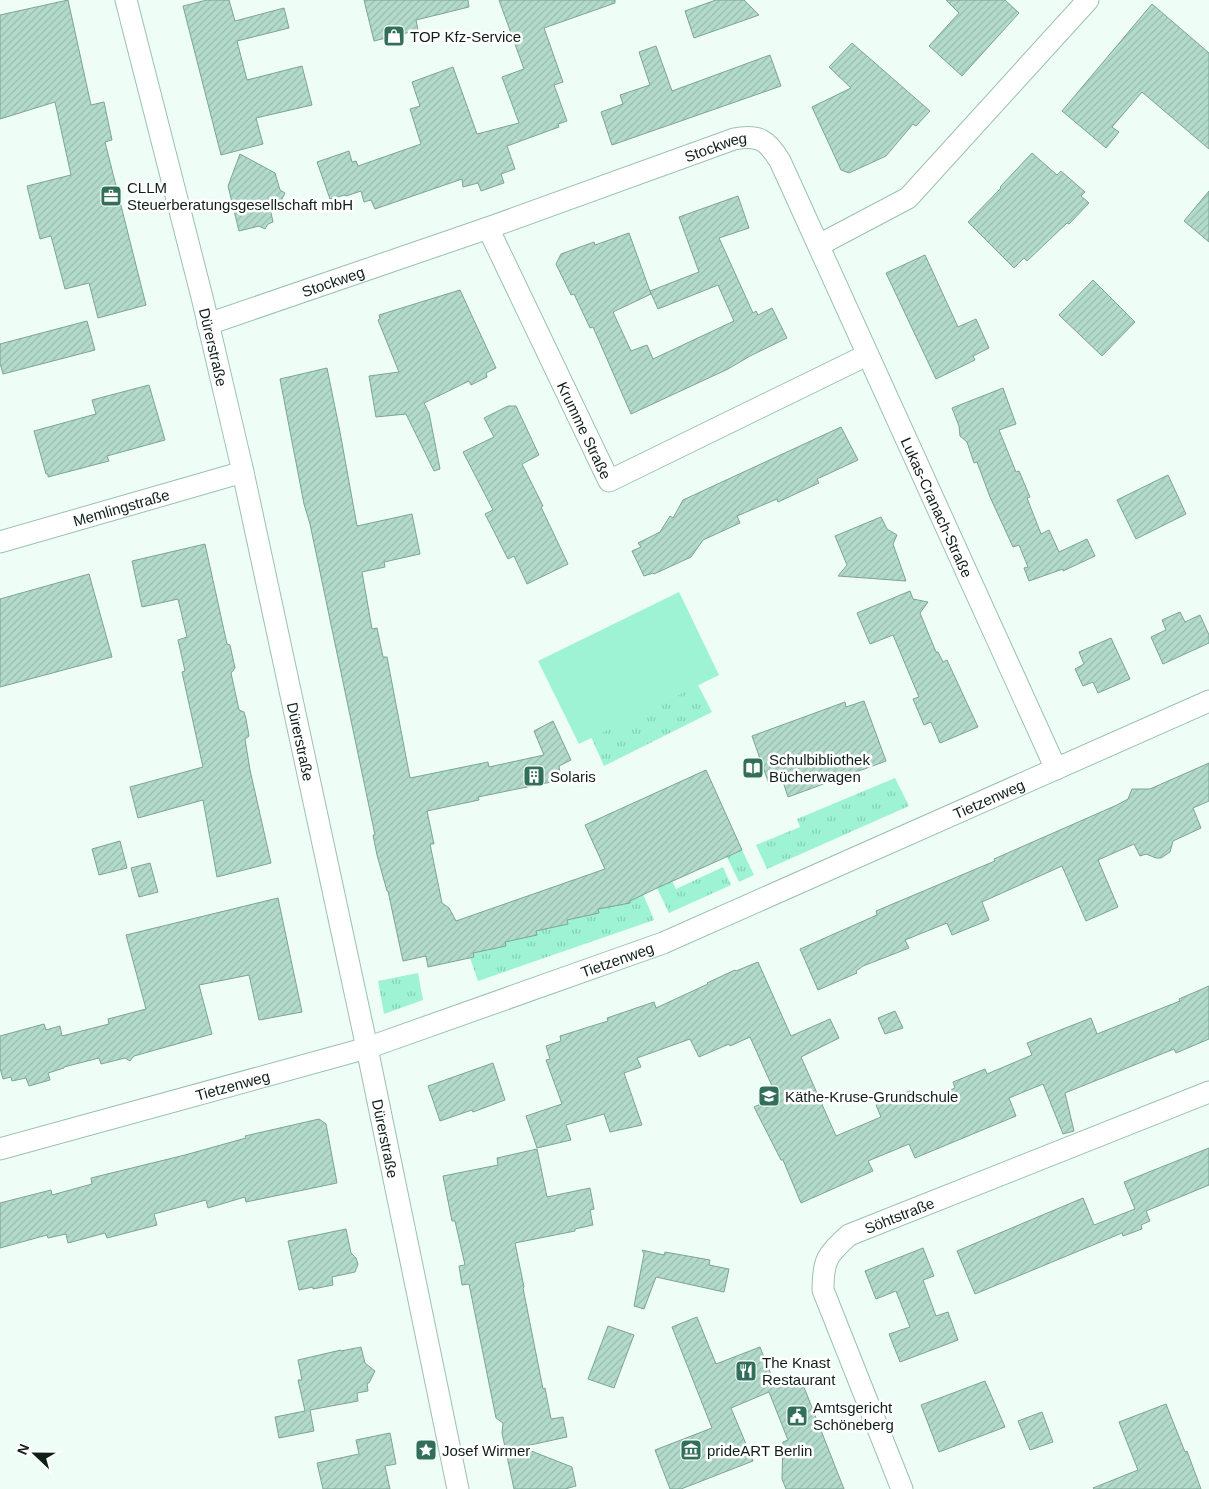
<svg xmlns="http://www.w3.org/2000/svg" width="1209" height="1489" font-family="Helvetica,sans-serif">
	<style>
		.grass { fill: url(#grass-tufts) }
		.pitch { fill: #9df3d3 }
		.building { fill: url(#building-hatch); stroke: #7da495 }
		.lines { fill: none; stroke-linecap: round; stroke-linejoin: round }
		.street-casing { stroke: #9ac1b2; stroke-width: 23 }
		.street { stroke: #fff; stroke-width: 21 }
		.labels { text-anchor: middle; dominant-baseline: central; stroke-width: 5; stroke-linejoin: round; paint-order: stroke }
		.poi-label { font-size: 15px; fill: #101f1a; stroke: #fff; text-anchor: start }
		.street-label { font-size: 15px; fill: #101f1a; stroke: #fff }
	</style>
	<defs>
		<pattern id="grass-tufts" width="24" height="20" patternUnits="userSpaceOnUse" patternTransform="scale(1.25)"><rect width="24" height="20" fill="#9df3d3"/><path d="M3 7l-1-3M5 7V3M7 7l1-3M15 17l-1-3M17 17v-4M19 17l1-3" fill="none" stroke="#86d0b5"/></pattern>
		<pattern id="building-hatch" width="6" height="6" patternUnits="userSpaceOnUse" patternTransform="scale(1.25)"><rect width="6" height="6" fill="#b3dbcb"/><path d="M-1 1l2-2M0 6l6-6M5 7l2-2" fill="none" stroke="#99bcae"/></pattern>
	</defs>
	<rect width="100%" height="100%" fill="#eefef7"/>
	<path class="grass" d="M698 685 712 712 604 766 591 737Z
		M895 778 909 806 767 869 756 845 800 827 797 819Z
		M742 850 754 875 739 882 727 857Z
		M723 867 731 885 669 913 657 888 672 881 676 889Z
		M643 894 654 920 478 981 470 958 474 957 473 953 505 942 536 935V931L568 924 567 920 598 913V909L630 903V898Z
		M418 973 423 1000 384 1014 378 981Z"/>
	<path class="pitch" d="M679 592 719 675 579 744 538 661Z"/>
	<path class="building" d="M68 0 91 105 104 102 112 140 105 142 146 305 98 318 89 283 65 289 51 236 40 239 27 186 71 175 55 102 0 119V15Z
		M207 0H229L235 21 284 8 289 28 237 41 247 80 302 66 312 105 256 118 263 144 221 155 183 6Z
		M364 0H468L469 7 416 20 418 30 374 41Z
		M499 0H615V3L544 28 563 82 554 85 567 121 558 124 559 127 507 146 515 169 501 174 504 183 481 191 478 183 463 187 462 179 375 209 371 200 364 202 361 191 346 196 345 195 330 199 317 162 349 151 352 162 356 161 358 166 421 144 410 109 420 106 412 82 453 67 477 134 519 123 502 77 524 69Z
		M716 0H744L759 15 694 38 685 11Z
		M946 0H1005L1019 13 962 76 929 46 959 13Z
		M1152 4 1209 53V149L1142 92 1112 127 1119 132 1106 148 1062 111Z
		M852 43 930 111 916 126 913 124 886 156 849 173 841 170 812 107 851 88 829 67Z
		M656 46 672 91 770 55 781 86 612 145 601 112 623 104 620 95 650 85 639 52Z
		M1032 153 1057 175 1061 171 1085 192 1081 196 1089 203 1069 224 1067 223 1027 261 1024 258 1014 268 968 222 1001 188 1000 187Z
		M240 154 275 173 280 190 285 193 279 205 270 208 273 222 268 224 265 229 259 226 239 231 228 186Z
		M1209 191V242L1184 221Z
		M738 196 749 228 719 238 753 313 756 311 758 315 772 308 787 338 750 356 728 369 631 414 593 327 590 328 574 294 571 295 556 264 561 254 594 242 595 245 629 233 651 294 613 312 631 351 647 345 653 359 734 321 718 285 658 309 650 291 699 272 679 217Z
		M925 255 958 327 976 319 989 348 973 356 975 360 936 379 886 273Z
		M1093 280 1135 322 1102 356 1059 315Z
		M460 290 496 368 486 373 487 377 471 385 469 381 424 403 429 413 440 469 434 471 406 414 376 417 369 376 399 372 378 320 380 319 379 315Z
		M87 321 95 350 3 374 0 363V344Z
		M327 368 340 432 357 526 412 514 420 554 384 562 385 567 362 572 372 629 377 628 383 657H387L410 778 488 762 489 767 544 755 534 731 553 721 571 760 559 766 561 780 478 797 479 800 427 811 434 844H430L442 903 449 908 456 921 605 869 585 825 706 770 742 850 657 888 630 901V903L598 909 599 913 567 920 568 924 536 931 537 935 505 942 506 946 473 953 474 957 428 967 426 956 403 961 388 891H387L377 855 373 835H375L310 524 304 504 280 379Z
		M149 385 165 440 107 456 109 461 48 477V474H46L34 431 96 414 92 400Z
		M1003 388 1016 424 999 430 1016 472 1019 471 1030 497 1027 498 1041 534 1049 530 1059 552 1087 539 1095 556 1063 571V569L1029 581 1024 568 1028 567 1019 545 1013 547 990 497 977 462 974 463 967 442 960 436 959 426 952 408Z
		M508 406H516L539 455 522 464 543 506 541 507 568 564 527 584 514 556 508 559 485 514 493 510 463 452 494 437 484 418Z
		M841 427 858 460 817 479 819 483 778 502 777 499 737 516 740 523 703 540 691 557 654 574 653 573 644 576 632 551 641 547 638 543 660 532 670 516 673 518 683 500Z
		M1168 475 1186 514 1136 539 1117 500Z
		M881 517 887 529 897 535 893 544 906 581 838 576 847 565 835 536Z
		M205 544 227 644 230 645 235 668 231 673 239 710 244 712 246 719 249 736 245 739 250 770 271 863 217 877 203 800 138 818 130 787 203 767 182 672 185 671 178 640 187 637 178 599 142 607 132 561Z
		M89 574 112 657 0 687V599Z
		M910 591 913 599 928 602 920 613 936 652H938L943 662 947 660 978 727 940 743 931 722 924 725 913 699 919 697 893 635 870 644 857 613Z
		M1180 612 1185 622 1200 615 1209 635V643L1163 664 1151 637 1166 630 1162 620Z
		M1111 638 1130 679 1098 693 1093 682 1083 686 1075 669 1084 664 1079 652Z
		M864 701 886 761 788 797 782 779 769 784 752 736 845 702 846 707Z
		M1209 763V801L1193 808 1201 828 1173 841 1170 852 1161 858H1156L1146 854 1140 856 1134 844 1098 860 1118 907 1086 921 1062 866 982 902 989 920 952 935 947 923 905 940 909 948 863 966 856 971 857 973 818 990 800 949 877 915 876 911 995 861 994 859 1117 805 1128 799 1132 789H1150Z
		M120 841 127 868 99 875 92 849Z
		M150 863 158 892 139 897 131 868Z
		M278 898 302 1012 259 1020 249 975 199 985 212 1034 134 1056 130 1061 125 1058 101 1064 99 1058 64 1067V1068L48 1073 50 1080 29 1086 26 1078 12 1081 11 1077 3 1079 0 1068V1036L44 1024 46 1030 60 1026 62 1036 109 1024 108 1019 146 1009 126 935Z
		M758 962 791 1036 830 1019 839 1038 801 1057 836 1136 881 1117 876 1105 912 1090 917 1104 955 1088 953 1082 985 1069 987 1074 1032 1055 1027 1043 1091 1018 1097 1034 1180 1001 1179 999 1209 986V1039L1176 1053 1174 1049 1065 1093 1074 1131 1063 1134 1043 1084 1009 1098 1016 1116 915 1158 909 1144 868 1161 873 1171 801 1203 783 1160H781L754 1107 777 1097 750 1037 730 1046 729 1044 699 1057 690 1039 637 1058 641 1067 624 1073 642 1125 610 1132 604 1114 566 1125 571 1140 537 1148 526 1116 562 1104 546 1060 550 1059 546 1046 561 1041 560 1036 608 1021 607 1018 654 1002 656 1008 708 984 707 983 735 970 736 971Z
		M895 1011 903 1028 885 1034 878 1018Z
		M493 1063 505 1100 473 1112 472 1110 440 1121 428 1086Z
		M319 1119 326 1124 337 1183 246 1202 245 1197 208 1208 206 1200 154 1214 157 1225 107 1238 105 1233 68 1243 66 1234 48 1238 47 1235 0 1248V1203L51 1190 52 1195 92 1184 91 1178 185 1155 246 1138 245 1136Z
		M1209 1148V1185L1146 1211 1150 1221 1141 1225 1142 1229 1123 1236 1122 1233 975 1294 957 1251 1083 1198 1094 1225 1135 1209 1124 1182Z
		M537 1149 547 1197 590 1188 594 1209 590 1210 593 1225 575 1229V1231L515 1243 524 1287 523 1288 543 1389 545 1388 551 1419 563 1417 567 1437 521 1447 572 1467 576 1486 565 1489H514L502 1433 503 1423 496 1418 469 1284 462 1285 459 1266 465 1265 455 1221H452L443 1176 498 1165 497 1158Z
		M346 1229 351 1253 356 1258 358 1264 355 1272 332 1277 333 1285 313 1289V1287L299 1290 288 1241Z
		M923 1248 934 1276 923 1280 936 1316 948 1312 958 1340 900 1362 889 1334 910 1327 896 1291 876 1299 865 1271Z
		M642 1250 664 1255 665 1252 710 1260 709 1265 729 1269 724 1292 656 1277 644 1309 634 1306 644 1254Z
		M697 1317 716 1364 760 1347 776 1387 800 1377 844 1489H786L782 1479 783 1442 788 1440 769 1392 731 1408 753 1461 681 1489H670L655 1450 712 1428 672 1327Z
		M608 1326 634 1335 614 1388 588 1379Z
		M361 1347 365 1363 375 1371 369 1383H367L368 1391 357 1393 358 1401 310 1410 314 1431 279 1438 275 1417 305 1411 298 1380H302L298 1360 341 1350V1351Z
		M985 1381 1005 1427 939 1452 921 1405Z
		M1166 1404 1185 1452 1187 1451 1201 1489H1094L1093 1488 1138 1470 1119 1422Z
		M1042 1412 1053 1442 1030 1450 1018 1421Z
		M390 1433 396 1464 385 1466 390 1489H323L317 1463 359 1454 356 1440Z"/>
	<g class="lines">
		<g class="street-casing">
			<g id="street">
				<path id="s1" d="M126 0 202 297 243 472 367 1048 458 1489"/>
				<path id="s2" d="M488 228 609 481 867 355"/>
				<path d="M819 245 908 198 1088 0"/>
				<path id="s3" d="M208 324 488 228 734 139C759 134 767 140 780 161L1056 769"/>
				<path id="s4" d="M0 542 243 472"/>
				<path id="s5" d="M0 1149 367 1048 663 943 1209 701"/>
				<path id="s6" d="M902 1489 823 1290C823 1260 827 1255 849 1235L1209 1092"/>
			</g>
		</g>
		<use href="#street" class="street"/>
	</g>
	<defs>
		<g id="shop-square" transform="scale(1.125)"><rect x="-9" y="-9" width="18" height="18" rx="4" fill="#326f5b" stroke="#fff"/><path d="M-5-2.5h2.3a2.7 3.5 0 0 1 5.4 0H5L5.5 6h-11ZM-1.5-2.5h3a1.5 2.3 0 0 0-3 0Z" fill="#fff"/></g>
		<g id="office-square" transform="scale(1.125)"><rect x="-9" y="-9" width="18" height="18" rx="4" fill="#326f5b" stroke="#fff"/><path d="M-6-3h4V-5.5h4V-3h4V5H-6ZM-1-4.5V-3h2v-1.5ZM-6 0V1H6V0Z" fill="#fff"/></g>
		<g id="library-square" transform="scale(1.125)"><rect x="-9" y="-9" width="18" height="18" rx="4" fill="#326f5b" stroke="#fff"/><path d="M-6-4Q-3-5.5-.7-3.5V5Q-3 3-6 4ZM6-4Q3-5.5 .7-3.5V5Q3 3 6 4Z" fill="#fff"/></g>
		<g id="building-square" transform="scale(1.125)"><rect x="-9" y="-9" width="18" height="18" rx="4" fill="#326f5b" stroke="#fff"/><path d="M-4-6H4V6H1V3H-1V6H-4ZM-2.5-4.3h1.7v1.8h-1.7ZM.8-4.3h1.7v1.8H.8ZM-2.5-1h1.7V.8h-1.7ZM.8-1h1.7V.8H.8Z" fill="#fff"/></g>
		<g id="school-square" transform="scale(1.125)"><rect x="-9" y="-9" width="18" height="18" rx="4" fill="#326f5b" stroke="#fff"/><path d="M0-5L7-2L0 1L-7-2ZM-4 1L0 2.5L4 1V4Q0 6-4 4Z" fill="#fff"/></g>
		<g id="restaurant-square" transform="scale(1.125)"><rect x="-9" y="-9" width="18" height="18" rx="4" fill="#326f5b" stroke="#fff"/><path d="M-5-6h1v4h1v-4h1v4h1v-4h1v5L-1.5 .5V6h-2V.5L-5-1ZM5-6V6H3V1.5H1.5Q1.5-4 5-6Z" fill="#fff"/></g>
		<g id="civic-square" transform="scale(1.125)"><rect x="-9" y="-9" width="18" height="18" rx="4" fill="#326f5b" stroke="#fff"/><path d="M-.6-6.5H3V-4.5H.6V-3L4-1V1h2V6H-6V1h2V-1L-.6-3ZM-1.2 2.5V6h2.4V2.5Z" fill="#fff"/></g>
		<g id="sight-square" transform="scale(1.125)"><rect x="-9" y="-9" width="18" height="18" rx="4" fill="#326f5b" stroke="#fff"/><path d="M0-6L1.8-2.2L6-1.7L2.9 1.2L3.7 5.4L0 3.3L-3.7 5.4L-2.9 1.2L-6-1.7L-1.8-2.2Z" fill="#fff"/></g>
		<g id="museum-square" transform="scale(1.125)"><rect x="-9" y="-9" width="18" height="18" rx="4" fill="#326f5b" stroke="#fff"/><path d="M0-6L6-3V-2H-6V-3ZM-5-1h2V3h-2ZM-1-1h2V3h-2ZM3-1h2V3H3ZM-6 4H6V6H-6Z" fill="#fff"/></g>
	</defs>
	<g fill-rule="evenodd">
		<use href="#shop-square" x="394" y="36"/>
		<use href="#office-square" x="111" y="196"/>
		<use href="#library-square" x="753" y="768"/>
		<use href="#building-square" x="534" y="776"/>
		<use href="#school-square" x="769" y="1096"/>
		<use href="#restaurant-square" x="746" y="1371"/>
		<use href="#civic-square" x="797" y="1416"/>
		<use href="#sight-square" x="426" y="1450"/>
		<use href="#museum-square" x="691" y="1450"/>
	</g>
	<g class="labels">
		<g class="poi-label">
			<text x="410" y="36">TOP Kfz-Service</text>
			<text x="127" y="187">CLLM<tspan x="127" dy="17">Steuerberatungsgesellschaft mbH</tspan></text>
			<text x="769" y="759">Schulbibliothek<tspan x="769" dy="17">Bücherwagen</tspan></text>
			<text x="550" y="776">Solaris</text>
			<text x="785" y="1096">Käthe-Kruse-Grundschule</text>
			<text x="762" y="1362">The Knast<tspan x="762" dy="17">Restaurant</tspan></text>
			<text x="813" y="1407">Amtsgericht<tspan x="813" dy="17">Schöneberg</tspan></text>
			<text x="442" y="1450">Josef Wirmer</text>
			<text x="707" y="1450">prideART Berlin</text>
		</g>
		<g class="street-label">
			<text stroke="none"><textPath href="#s3" startOffset="538">Stockweg</textPath></text>
			<text stroke="none"><textPath href="#s3" startOffset="132">Stockweg</textPath></text>
			<text stroke="none"><textPath href="#s1" startOffset="358">Dürerstraße</textPath></text>
			<text stroke="none"><textPath href="#s2" startOffset="224">Krumme Straße</textPath></text>
			<text stroke="none"><textPath href="#s4" startOffset="126">Memlingstraße</textPath></text>
			<text stroke="none"><textPath href="#s3" startOffset="994">Lukas-Cranach-Straße</textPath></text>
			<text stroke="none"><textPath href="#s1" startOffset="762">Dürerstraße</textPath></text>
			<text stroke="none"><textPath href="#s5" startOffset="1051">Tietzenweg</textPath></text>
			<text stroke="none"><textPath href="#s5" startOffset="646">Tietzenweg</textPath></text>
			<text stroke="none"><textPath href="#s5" startOffset="241">Tietzenweg</textPath></text>
			<text stroke="none"><textPath href="#s1" startOffset="1168">Dürerstraße</textPath></text>
			<text stroke="none"><textPath href="#s6" startOffset="332">Söhtstraße</textPath></text>
		</g>
	</g>
	<g transform="translate(35 1454) rotate(292)" stroke="#ffffff" stroke-width="4" paint-order="stroke">
	<path d="M0-4L9 19L0 12L-9 19Z" fill="#101f1a"/>
	<text y="-8" font-size="14" font-weight="bold" text-anchor="middle" fill="#101f1a">N</text>
	</g>
</svg>
